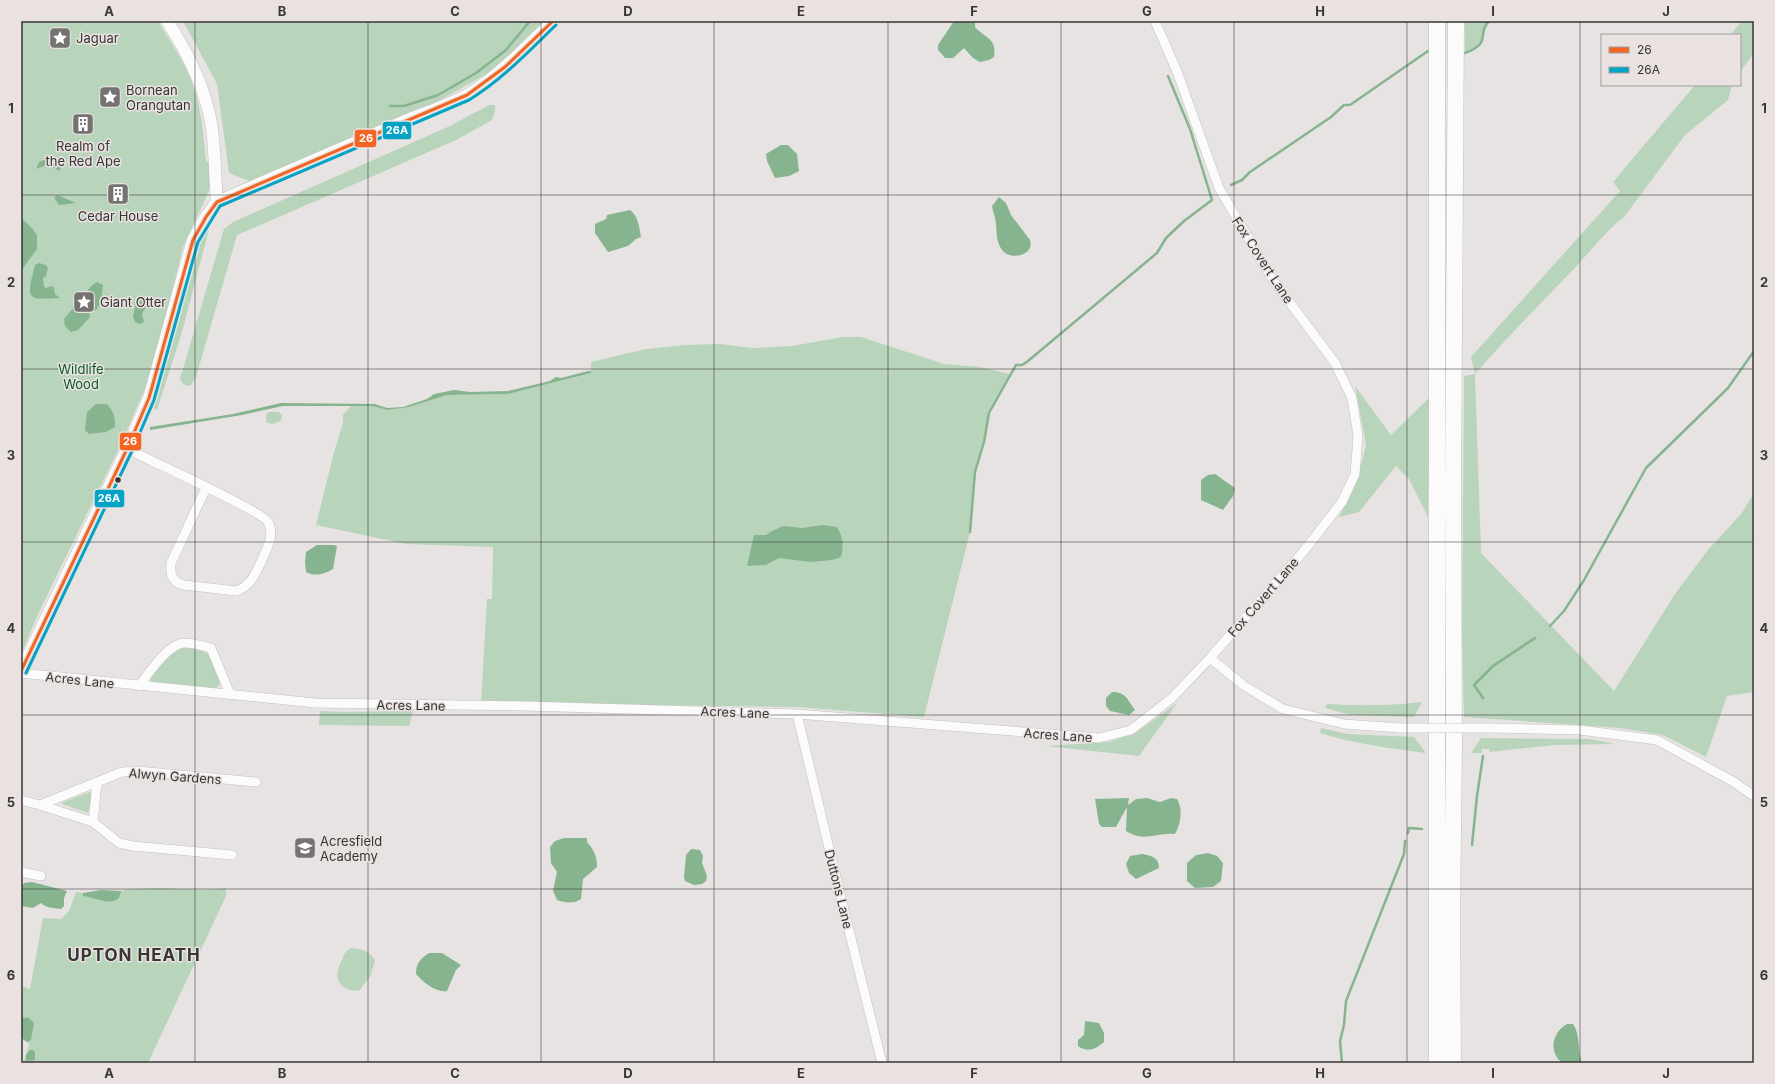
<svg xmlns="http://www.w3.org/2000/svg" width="1775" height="1084" font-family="Inter,sans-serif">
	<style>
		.green { fill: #b8d4bb }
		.water { fill: #86b48e }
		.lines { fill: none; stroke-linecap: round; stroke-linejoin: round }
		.stream { stroke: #86b48e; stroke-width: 2.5 }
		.street-casing { stroke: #c4c0c0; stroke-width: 10 }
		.secondary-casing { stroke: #c4c0c0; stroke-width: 13 }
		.highway-casing { stroke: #c4c0c0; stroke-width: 17 }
		.street { stroke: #fbfbfb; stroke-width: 9 }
		.secondary { stroke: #fbfbfb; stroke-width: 12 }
		.highway { stroke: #fbfbfb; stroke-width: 16 }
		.street-bridge-casing { stroke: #c4c0c0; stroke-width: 10; stroke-linecap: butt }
		.street-bridge { stroke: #fbfbfb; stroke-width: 9 }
		.bus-1-casing { stroke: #e9e2e1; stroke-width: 6 }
		.bus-2-casing { stroke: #e9e2e1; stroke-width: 6 }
		.bus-1 { stroke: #f26522; stroke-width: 3 }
		.bus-2 { stroke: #03a3c6; stroke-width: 3 }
		.grid { fill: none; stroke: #383535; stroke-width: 1; stroke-opacity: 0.55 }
		.bus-dot { fill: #383535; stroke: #e9e2e1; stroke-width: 1.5 }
		.labels { text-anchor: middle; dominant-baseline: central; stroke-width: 3; stroke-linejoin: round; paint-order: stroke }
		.poi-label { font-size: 13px; fill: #383535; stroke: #e9e2e1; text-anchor: start }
		.street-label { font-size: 13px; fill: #383535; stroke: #e9e2e1 }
		.park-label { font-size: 13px; fill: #0a5a27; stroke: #e9e2e1 }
		.district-label { font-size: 17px; font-weight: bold; letter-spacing: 1px; fill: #383535; stroke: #e9e2e1 }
		.line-badge { stroke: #e9e2e1; stroke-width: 1.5 }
		.badge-label { font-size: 11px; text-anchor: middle; font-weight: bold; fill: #fff }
		.neatline { fill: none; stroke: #383535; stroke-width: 1.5 }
		.grid-label { font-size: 13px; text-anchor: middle; font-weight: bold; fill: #383535 }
	</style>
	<rect width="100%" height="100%" fill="#e7e3e3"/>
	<path class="green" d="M21 21H158C172 44 189 68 196 95 202 117 204 139 206 162L209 161 211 163 212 181 208 193 183 247 152 372 122 442 38 614 21 655Z
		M183 21H549L510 61 415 114 249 181 229 173 217 84Z
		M1465 21H1489C1476 34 1493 43 1465 53Z
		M1741 21H1754V53L1740 72V35H1731Z
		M1695 85H1732L1728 100 1685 135 1624 217C1603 233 1588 255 1569 274 1537 307 1505 340 1475 374L1481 553 1614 691 1675 594 1708 550 1742 513 1754 493V692L1727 696 1706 757 1663 735 1620 728 1464 717 1462 632 1464 376 1475 374 1471 357 1620 191 1613 182Z
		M489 105H495V111L492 120 456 140 237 235 196 377 190 386 184 385 180 379 224 229 233 222 450 126Z
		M213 214 182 332 157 410 153 408 152 404 198 241Z
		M843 337H861L944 364 980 367 1010 374 989 413 984 442 975 472 970 532 924 717 797 707 481 703 487 599H492L493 547 406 544 316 525 333 456 343 423V415L351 406H372L388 410 409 407 447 395 508 394 591 373V362L646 349 686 345 720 344 752 348 792 346Z
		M1355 386 1391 435 1430 397 1428 517 1409 479 1396 466 1359 512 1339 517 1357 481 1366 445Z
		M269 412H279L282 415 281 421 272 424 266 422V415Z
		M179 648C209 648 213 654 220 682L218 687 212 689 154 684 151 682V675L171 651Z
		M1422 702 1414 717 1351 715 1325 708 1327 704C1359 706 1390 706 1422 702Z
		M1177 703 1139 756 1046 746 1109 742 1137 732Z
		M320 711 343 712 413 711 409 726 319 725Z
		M1321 728 1347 734 1414 737 1426 753C1390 748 1354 744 1320 733Z
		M1481 738 1590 739 1615 744 1555 745 1489 752V749H1482V753H1471Z
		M90 792 92 795 88 813 62 804 63 802Z
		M161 888 206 890 226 888V896L148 1063H23L29 1045 27 1042 31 1039 26 1017H21V986L30 989 43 918 61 919 69 911 76 892 83 893 84 896C96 898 120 910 121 891L128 889Z
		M351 948C362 949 369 950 375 960L371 975 359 991C338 991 332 977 342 960 344 955 346 950 351 948Z"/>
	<path class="water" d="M954 21H975V27C986 39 997 38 994 57L989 60 980 62 973 58 964 48 953 58H945L938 50V45Z
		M781 145H788L797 154 799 171 789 176 775 178 767 161 766 154Z
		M44 160H48L52 163 63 162 64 164 59 171 49 164 36 169 39 162Z
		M57 195 76 203 59 205 54 198Z
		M999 197 1006 203 1011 215 1030 240C1035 255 1012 260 1004 252 996 244 997 234 996 225 996 219 993 212 992 206Z
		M630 210C639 217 639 227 641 237L636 239 628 246 608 252 595 233V224L606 219 607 215Z
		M21 218 32 228 37 235V249L21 271Z
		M39 263 46 265 48 268 46 276 43 278 44 287 46 288 52 286 54 288 55 294 60 298C24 301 27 297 35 265Z
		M97 282 103 285 101 302 96 310 89 311 90 317 78 330 71 332 65 326 64 319 92 285Z
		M139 300 148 303 142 314 144 322 140 324 135 322 133 317 136 302Z
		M588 371H591V373L508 394 447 395 409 407 388 410 372 406H283L242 415 150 430V427L233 414 281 403 375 404 387 408 403 407 427 399 434 394 454 390 470 392 508 391 550 381 556 377 561 378Z
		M96 404H107C114 412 115 417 115 427L106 432 89 434 85 430 87 412Z
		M1215 474 1235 488 1233 496 1223 510 1201 500V480L1208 475Z
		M823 525 837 527C843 538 844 544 841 557L832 560 810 562 779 558 766 565 747 566 754 535H766L772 531 783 526 802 528Z
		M317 545H334L337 546 333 569C325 574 315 577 306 572L305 562 306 552Z
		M1112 692C1126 692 1127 699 1135 710L1129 715 1110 711 1106 706V698Z
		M1129 798 1128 805 1136 799 1147 798 1160 802 1171 798 1177 799C1183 809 1181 823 1175 834 1155 832 1146 843 1126 831L1127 807 1116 827H1102L1099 824 1095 799Z
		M564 838H587V842C594 850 597 856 597 867L583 879 581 899C574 904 565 903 557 900L553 891 557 872 551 863 550 847 555 841Z
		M691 849 700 850 703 856 702 863 707 876 706 881 702 884 694 885 685 881 684 877 686 855Z
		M1208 853 1217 856 1223 863 1221 881 1213 887 1195 888 1187 881V863L1196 855Z
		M1142 854C1152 856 1159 857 1159 868L1136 879 1129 873 1126 864 1130 856Z
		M32 882 67 891 64 898V906L61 909C53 908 46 908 41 903L33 908 21 906V887L24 883Z
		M101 890 121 891C120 910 96 898 83 896V893Z
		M429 953H442L461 965 456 970 447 991C436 993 423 982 416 974 416 963 420 959 429 953Z
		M21 1017 29 1018 34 1023 31 1040 27 1042 21 1038Z
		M1085 1021 1099 1023 1104 1033V1042C1096 1049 1088 1053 1078 1046V1040L1084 1035Z
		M1567 1024H1573C1581 1036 1577 1050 1582 1063H1559L1560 1061C1548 1049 1554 1031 1567 1024Z
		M30 1050H33L35 1052V1060L26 1061V1055Z"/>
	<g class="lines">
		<path class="stream" d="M1465 53C1493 43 1476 34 1489 21
			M390 106H404L438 95 476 73 506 50 530 21
			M1231 185 1242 180 1250 172 1331 117 1344 105H1350L1428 51
			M970 532 975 472 984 442 989 413 1016 365H1022L1028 361 1157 253 1166 238 1184 221 1212 200 1190 129 1168 76
			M1550 626 1564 611 1584 580 1646 468 1728 388 1754 351
			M1483 698 1474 685 1493 666 1535 638
			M1408 833 1409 828 1422 829
			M1472 845 1477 796 1483 756
			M1342 1063 1340 1041 1344 1025 1346 1001 1404 854 1405 841"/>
		<g class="street-casing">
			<path id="street" d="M127 449C147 459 262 511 268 522 275 535 267 548 262 560 256 573 251 586 236 591L184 585C172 582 170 575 171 563L206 488
				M1210 658 1243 685 1283 709 1344 724 1400 728
				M21 673 315 703 526 706 797 714 1099 738 1131 730 1172 698 1210 658 1303 552 1342 502 1355 474 1358 436 1352 398 1335 363 1273 280 1219 188 1178 74 1155 21
				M139 686C149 673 166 646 183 643 192 642 202 646 211 648L230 694
				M797 714 840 894 882 1063
				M1492 728 1580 730 1657 740 1732 781 1754 796
				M97 783 93 822 119 843 133 846 232 855
				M21 800 40 805 122 772 137 771 256 782
				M40 805 93 822
				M21 872 41 876"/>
		</g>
		<g class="secondary-casing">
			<path id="secondary" d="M217 202 412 118C433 110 455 103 474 91 503 72 528 45 553 21
				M21 671 127 449 149 398 193 240 206 217 217 202C215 178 215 152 212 128 206 89 188 53 167 21"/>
		</g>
		<g class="highway-casing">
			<path id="highway" d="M1437 1063V21
				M1453 1063 1452 917 1454 745 1453 488 1456 21"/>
		</g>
		<use href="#street" class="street"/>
		<use href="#secondary" class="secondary"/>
		<use href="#highway" class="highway"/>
		<g class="street-bridge-casing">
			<path id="street-bridge" d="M1400 728H1492"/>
		</g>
		<use href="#street-bridge" class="street-bridge"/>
		<g class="bus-1-casing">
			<path id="bus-1" d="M21 671 127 449 149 398 193 240 206 217 217 202 467 95 505 67 553 21"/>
		</g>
		<g class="bus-2-casing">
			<path id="bus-2" d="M26 673 132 451 154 400 198 242 220 206 469 100C502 80 529 51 556 25"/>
		</g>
		<use href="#bus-1" class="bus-1"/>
		<use href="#bus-2" class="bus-2"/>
	</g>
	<path class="grid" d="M195 21V1063M368 21V1063M541 21V1063M714 21V1063M888 21V1063M1061 21V1063M1234 21V1063M1407 21V1063M1580 21V1063M21 195H1754M21 369H1754M21 542H1754M21 715H1754M21 889H1754"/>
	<defs>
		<g id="sight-square" transform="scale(1.15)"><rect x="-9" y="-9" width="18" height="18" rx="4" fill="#757272" stroke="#e9e2e1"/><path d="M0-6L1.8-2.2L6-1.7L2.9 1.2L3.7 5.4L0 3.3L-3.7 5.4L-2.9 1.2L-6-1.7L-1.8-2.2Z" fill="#fff"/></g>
		<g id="building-square" transform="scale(1.15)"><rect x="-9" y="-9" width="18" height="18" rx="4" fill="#757272" stroke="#e9e2e1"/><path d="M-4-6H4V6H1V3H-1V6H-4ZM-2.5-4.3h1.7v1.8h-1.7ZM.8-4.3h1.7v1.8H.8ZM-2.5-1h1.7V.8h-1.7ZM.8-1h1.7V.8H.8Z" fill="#fff"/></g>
		<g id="school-square" transform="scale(1.15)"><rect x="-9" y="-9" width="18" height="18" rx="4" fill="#757272" stroke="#e9e2e1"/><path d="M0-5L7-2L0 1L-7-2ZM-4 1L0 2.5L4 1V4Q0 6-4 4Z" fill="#fff"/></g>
	</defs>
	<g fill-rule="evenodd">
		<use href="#sight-square" x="60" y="38"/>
		<use href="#sight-square" x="110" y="97"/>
		<use href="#building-square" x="83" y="124"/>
		<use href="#building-square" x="118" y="194"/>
		<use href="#sight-square" x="84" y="302"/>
		<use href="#school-square" x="305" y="848"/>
	</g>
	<circle class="bus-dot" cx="118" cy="480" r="3.5"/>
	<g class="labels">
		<g class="poi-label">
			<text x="76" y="38">Jaguar</text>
			<text x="126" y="90">Bornean<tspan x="126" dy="15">Orangutan</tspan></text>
			<text x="83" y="146" text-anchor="middle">Realm of<tspan x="83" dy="15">the Red Ape</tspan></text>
			<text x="118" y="216" text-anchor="middle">Cedar House</text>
			<text x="100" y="302">Giant Otter</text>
			<text x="320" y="841">Acresfield<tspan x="320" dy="15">Academy</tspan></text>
		</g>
		<g class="street-label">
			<text transform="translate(1263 260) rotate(57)">Fox Covert Lane</text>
			<text transform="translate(1263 597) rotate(-49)">Fox Covert Lane</text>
			<text transform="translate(80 680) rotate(6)">Acres Lane</text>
			<text transform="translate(411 705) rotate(1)">Acres Lane</text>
			<text transform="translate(735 712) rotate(2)">Acres Lane</text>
			<text transform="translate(1058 735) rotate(4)">Acres Lane</text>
			<text transform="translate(175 776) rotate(4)">Alwyn Gardens</text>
			<text transform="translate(839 889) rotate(76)">Duttons Lane</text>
		</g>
		<g class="park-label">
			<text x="81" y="369">Wildlife<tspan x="81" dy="15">Wood</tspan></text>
		</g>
		<g class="district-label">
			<text x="134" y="955">UPTON HEATH</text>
		</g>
	</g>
	<g class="line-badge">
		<rect x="382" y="121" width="30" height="19" rx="4" fill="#03a3c6"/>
		<rect x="354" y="129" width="23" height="19" rx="4" fill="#f26522"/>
		<rect x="119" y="432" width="23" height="19" rx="4" fill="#f26522"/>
		<rect x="94" y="489" width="31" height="19" rx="4" fill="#03a3c6"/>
	</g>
	<g class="badge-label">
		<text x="397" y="134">26A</text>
		<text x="366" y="142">26</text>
		<text x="130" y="445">26</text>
		<text x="109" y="502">26A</text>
	</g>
	<rect width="1775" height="1084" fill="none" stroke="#e9e2e1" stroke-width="44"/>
	<rect x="1601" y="34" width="140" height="52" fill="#e9e2e1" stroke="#a29d9c"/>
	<rect x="1609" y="47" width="20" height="6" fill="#f26522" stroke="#a29d9c"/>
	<text x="1637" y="54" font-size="12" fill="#383535">26</text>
	<rect x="1609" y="67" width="20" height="6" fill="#03a3c6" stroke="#a29d9c"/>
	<text x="1637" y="74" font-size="12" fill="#383535">26A</text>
	<rect x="22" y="22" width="1731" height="1040" class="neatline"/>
	<g class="grid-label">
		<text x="109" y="16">A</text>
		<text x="282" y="16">B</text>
		<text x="455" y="16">C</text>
		<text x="628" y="16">D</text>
		<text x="801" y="16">E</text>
		<text x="974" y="16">F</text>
		<text x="1147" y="16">G</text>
		<text x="1320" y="16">H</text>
		<text x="1493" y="16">I</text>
		<text x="1666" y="16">J</text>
		<text x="11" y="113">1</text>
		<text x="1764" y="113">1</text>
		<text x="11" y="287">2</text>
		<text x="1764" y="287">2</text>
		<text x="11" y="460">3</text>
		<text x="1764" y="460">3</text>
		<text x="11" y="633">4</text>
		<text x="1764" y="633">4</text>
		<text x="11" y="807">5</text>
		<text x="1764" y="807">5</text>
		<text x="11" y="980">6</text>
		<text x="1764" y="980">6</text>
		<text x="109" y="1078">A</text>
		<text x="282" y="1078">B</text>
		<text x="455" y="1078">C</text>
		<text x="628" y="1078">D</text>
		<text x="801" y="1078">E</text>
		<text x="974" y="1078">F</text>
		<text x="1147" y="1078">G</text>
		<text x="1320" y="1078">H</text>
		<text x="1493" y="1078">I</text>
		<text x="1666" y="1078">J</text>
	</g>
</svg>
